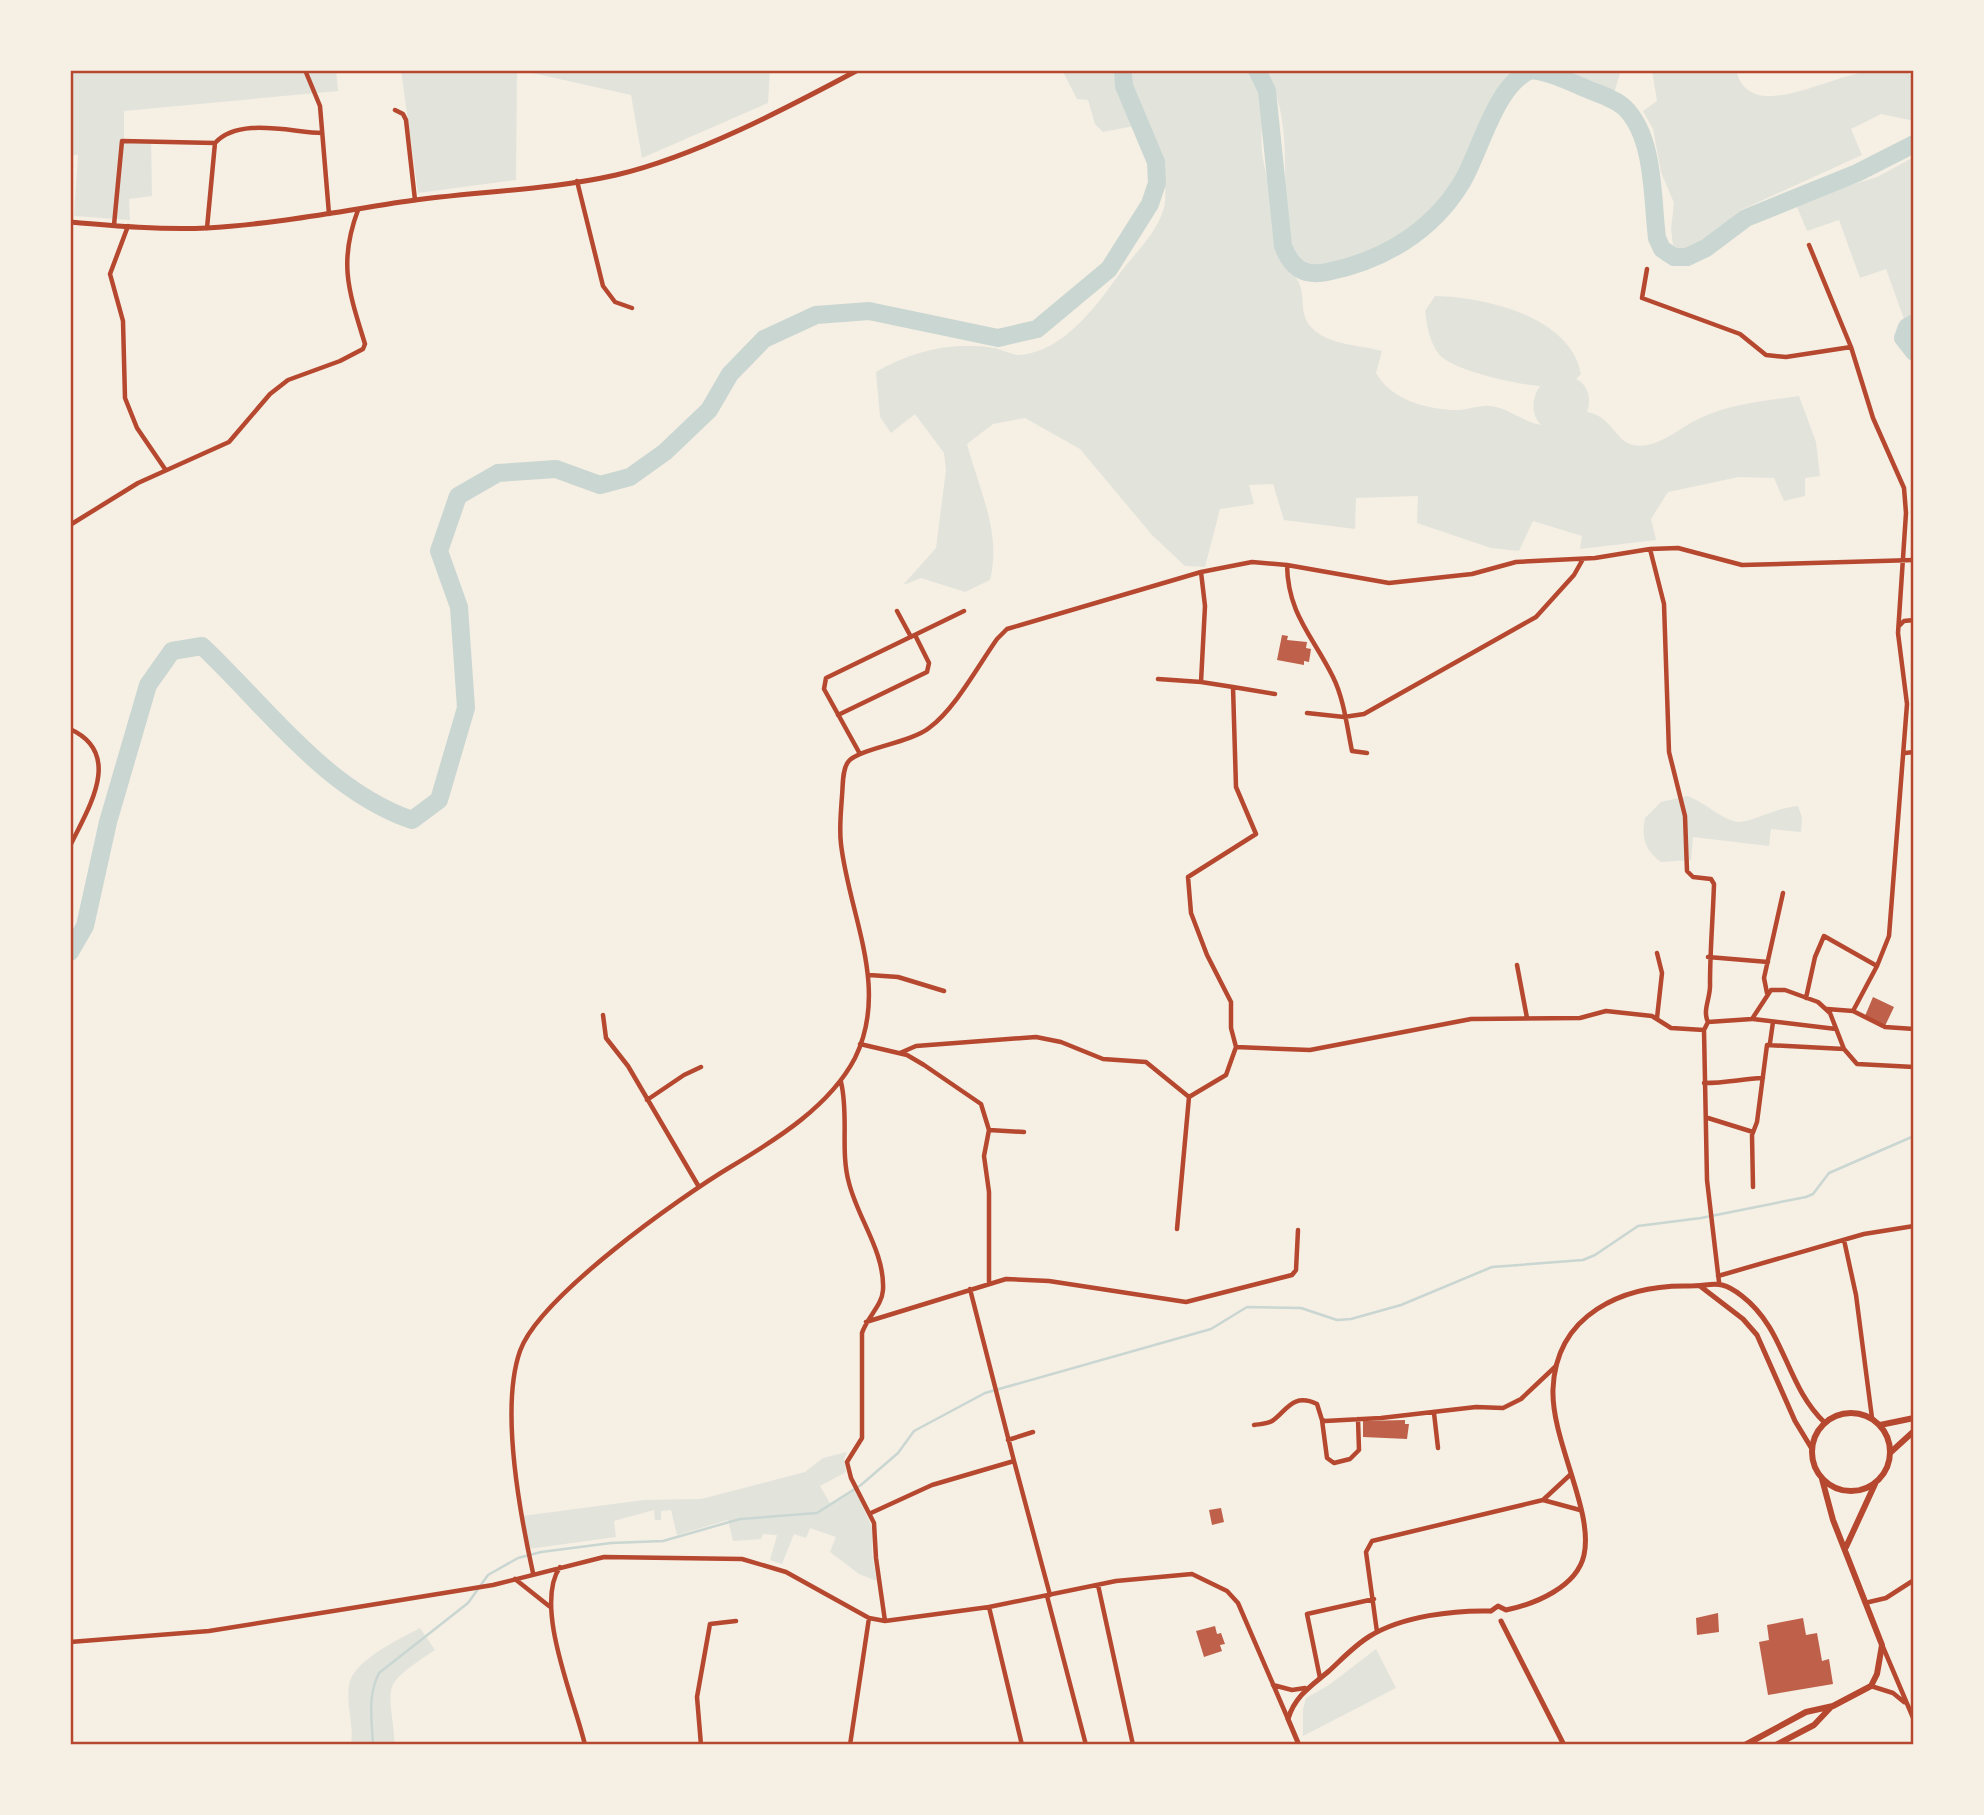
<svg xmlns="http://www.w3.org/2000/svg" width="1984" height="1815" font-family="'Source Sans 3',sans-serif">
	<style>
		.green { fill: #e2e4dc }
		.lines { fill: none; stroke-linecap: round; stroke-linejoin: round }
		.stream { stroke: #c9d6d2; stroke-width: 2.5 }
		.river { stroke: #c9d6d2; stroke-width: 18 }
		.building { fill: #bf614a }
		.minor { stroke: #b5482f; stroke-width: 4.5 }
		.tertiary { stroke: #b5482f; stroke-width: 5 }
		.secondary { stroke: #b5482f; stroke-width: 6 }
		.neatline { fill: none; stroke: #b5482f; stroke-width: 2.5 }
	</style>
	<rect width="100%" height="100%" fill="#f6efe4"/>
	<path class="green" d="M70 70H336L338 91 124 111V141L151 140 152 196 129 199 130 220 74 216 78 155H70Z
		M401 70H517L516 180 418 193Z
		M519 70H770L768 103 642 158 631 95Z
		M1062 70H1114L1134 126 1103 132 1095 124 1088 100 1077 99Z
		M1134 70H1249C1270 95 1259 123 1262 152 1264 168 1269 183 1272 199 1274 219 1271 238 1280 257 1284 267 1295 273 1299 283 1306 298 1298 313 1312 328 1328 345 1360 345 1382 351L1376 373C1391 400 1428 410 1458 410 1468 410 1480 405 1490 406 1509 408 1523 422 1541 425 1531 414 1531 399 1540 386 1519 385 1449 370 1438 353 1429 340 1427 325 1425 311L1435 296C1484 297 1570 316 1581 374L1576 379C1588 384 1592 400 1587 412 1612 416 1615 442 1634 445 1655 450 1680 428 1698 419 1730 404 1764 401 1799 396L1816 442 1820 476 1805 478V496L1784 501 1774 478 1739 477 1668 492 1651 519 1656 540 1580 549 1582 536 1533 521 1519 551 1491 548 1417 523 1418 496 1356 498 1355 529 1284 520 1273 484 1249 485 1254 504 1220 509 1205 567 1185 566 1152 535 1080 449 1025 418 993 424 967 444C979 490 1002 532 990 580L965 592 921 578 903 585 936 548 946 470 944 453 915 414 891 433 880 417 876 372C912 351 952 341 994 348 1002 349 1011 355 1019 355 1065 352 1099 302 1123 269 1138 250 1162 227 1165 202 1166 186 1165 169 1160 154 1153 134 1125 89 1134 70Z
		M1265 70H1509L1511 73C1495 90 1489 113 1479 134 1472 149 1466 164 1459 178 1432 225 1378 260 1325 267 1308 269 1293 260 1289 243 1279 185 1296 123 1265 70Z
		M1566 70H1621L1614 93Z
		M1652 70H1736C1754 141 1868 41 1914 77V121L1881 114 1851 129 1862 155 1741 210 1704 242 1678 251 1673 245 1671 229 1674 203 1661 172 1653 129 1643 111 1657 101Z
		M1914 157V312L1904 319 1886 269 1860 278 1839 220 1807 231 1795 202 1877 177Z
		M1687 796C1705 802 1720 819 1738 822 1750 823 1778 807 1798 806L1802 817 1801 832 1771 829 1769 846 1693 837 1691 860 1661 862C1645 850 1641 838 1645 818L1661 802Z
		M847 1452 844 1459 846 1472 820 1486 830 1503 855 1488 873 1530 872 1554 877 1581 859 1574 830 1552 836 1537 810 1528 806 1538 794 1534 782 1564 770 1560 777 1535 763 1534 761 1539 733 1541 728 1520 677 1535 671 1510 661 1511V1520H655L654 1510 614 1521 616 1537 528 1549 522 1516 644 1500 701 1499 805 1472 823 1458Z
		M420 1628 435 1650C378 1688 390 1682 395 1745H351C354 1724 346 1705 349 1685 353 1660 400 1639 420 1628Z
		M1376 1649 1396 1688 1303 1736V1709L1306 1698 1329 1685Z"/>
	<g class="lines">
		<path class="stream" d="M373 1745C372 1719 367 1697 379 1673L468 1603 488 1575 518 1558 541 1552 611 1543 663 1541 740 1519 817 1513 861 1485 898 1453 914 1431 985 1393 1211 1329 1247 1307 1301 1308 1337 1320 1351 1319 1401 1305 1492 1267 1583 1260 1595 1255 1638 1226 1701 1218 1806 1197 1813 1194 1829 1173 1914 1136"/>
		<path class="river" d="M1257 70 1267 91 1283 246C1291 267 1303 277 1327 272 1382 261 1432 232 1462 182 1481 150 1495 85 1531 70
			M1531 70C1551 72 1568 81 1587 89 1599 94 1616 99 1625 108 1655 138 1652 199 1657 238L1662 249 1674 257H1687L1706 248 1746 218 1857 173 1914 144
			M1914 323 1907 327 1903 338 1914 352
			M70 952 85 926 108 822 148 685 172 651 202 646C267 707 325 790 412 820L439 800 466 708 459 607 439 551 458 496 498 473 556 469 600 485 630 477 665 452 709 410 730 374 764 339 816 315 869 311 998 338 1037 329 1109 269 1150 204 1157 183 1156 162 1124 86 1123 70"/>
	</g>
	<path class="building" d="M1282 635 1288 636 1287 640 1307 642 1306 648 1311 649 1309 662 1304 661V665L1277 660Z
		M1873 997 1894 1007 1885 1026 1865 1016Z
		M1405 1420V1424H1409L1407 1439 1363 1437V1421Z
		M1221 1508 1224 1522 1212 1525 1209 1510Z
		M1718 1613 1719 1632 1697 1635 1696 1618Z
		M1803 1618 1806 1635 1817 1633 1822 1661 1829 1659 1833 1684 1768 1695 1759 1642 1769 1640 1767 1625Z
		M1215 1626 1217 1634 1221 1633 1225 1644 1220 1645 1222 1651 1204 1657 1196 1631Z"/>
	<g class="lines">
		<path class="minor" d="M305 70 320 106 329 214
			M395 110 403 114 406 120 415 200
			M215 143C239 117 290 132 322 133
			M577 181 603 286 615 302 632 308
			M114 225 122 141 215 143 207 228
			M128 226 110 274 123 321 125 398 137 428 165 469
			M1809 245 1851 347
			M1647 269 1642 298 1740 334 1766 355 1786 357 1851 347 1873 418 1904 488 1906 513 1898 633 1907 704 1889 936 1877 966 1853 1011 1827 1009
			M70 525 138 483 229 442 270 394 288 380 340 361 363 349 365 344C349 292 338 263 358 210
			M1650 549 1664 604 1669 752 1685 816 1687 871 1693 877 1711 879 1714 884C1713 917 1710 950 1710 984 1711 997 1702 1010 1708 1022
			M1287 565C1288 615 1313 636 1333 677 1344 699 1347 727 1352 751L1367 753
			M897 611 911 637
			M1899 626 1904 621 1914 620
			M1158 679 1201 682
			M1233 687 1275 694
			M1307 713 1344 717 1364 714 1536 617 1574 575 1583 559
			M838 715 927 672 929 663 915 635
			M70 729C125 754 87 810 70 846
			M1905 753 1914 752
			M860 754 824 689 826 678 964 611
			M1657 953 1662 973 1657 1018
			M1708 957 1768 962
			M1517 965 1527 1018
			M869 975 898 977 944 991
			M1767 993 1764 978 1783 893
			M1806 998 1815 957 1824 936 1877 966
			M1853 1011 1885 1027 1914 1029
			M603 1015 606 1038 628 1066 699 1187
			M1753 1019 1836 1029
			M1770 1043 1773 1022
			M860 1044 907 1055 924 1065 981 1104 989 1130 1024 1132
			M1236 1047 1310 1050 1471 1019 1580 1018 1606 1011 1652 1016 1671 1028 1704 1030
			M900 1053 916 1046 1036 1037 1061 1042 1103 1059 1146 1062 1189 1097
			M841 1082C849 1115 840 1151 849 1183 858 1219 885 1252 883 1290 882 1306 867 1317 862 1333V1438L847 1462 851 1478 874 1523 876 1558 885 1621
			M1704 1083C1727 1083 1741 1079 1763 1078
			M647 1100 684 1075 701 1067
			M1708 1118 1753 1132
			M989 1130 984 1156 989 1192V1284
			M1753 1187 1752 1135 1757 1122 1767 1045 1844 1049
			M1177 1229 1189 1097 1226 1075 1236 1047 1231 1028V1002L1207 955 1191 913 1188 877 1256 834 1236 787 1233 687 1201 682 1205 606 1201 572
			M1844 1240 1856 1295 1872 1418
			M1718 1276 1864 1234 1914 1226
			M1719 1282 1707 1180 1704 1030 1708 1022 1752 1019 1771 990H1785L1818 1002 1830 1013 1844 1049 1857 1064 1914 1067
			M970 1289 1014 1461
			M866 1322 1006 1279 1049 1281 1186 1302 1292 1275 1296 1270 1298 1230
			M1434 1413 1438 1448
			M1322 1420 1327 1458 1334 1463 1350 1459 1359 1450 1358 1419
			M1254 1425C1260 1424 1267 1424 1272 1421 1286 1412 1292 1392 1317 1404L1322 1420 1325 1421 1381 1418 1476 1407 1503 1408 1521 1399 1556 1366
			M1008 1440 1033 1432
			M1543 1500 1571 1474
			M871 1513 932 1485 1014 1461 1050 1595
			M560 1567C533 1606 575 1701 585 1745
			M533 1573C520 1514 500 1408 520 1351 539 1297 680 1197 732 1166 777 1139 830 1106 855 1058 890 987 849 915 841 844 839 828 841 812 842 796 843 786 842 770 848 762 857 749 910 743 929 728 955 709 978 666 997 639L1007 629 1201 572 1252 562 1287 565 1389 583 1472 574 1516 562 1595 558 1650 549 1678 548 1742 565 1914 560
			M515 1579 549 1606
			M1098 1585 1133 1745
			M1047 1596 1086 1745
			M1865 1603 1886 1598 1914 1580
			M989 1607 1022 1745
			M1377 1632 1366 1552 1372 1541 1543 1500 1580 1510
			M70 1642 209 1631 358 1607 493 1585 604 1557 742 1559 786 1572 869 1618 885 1621 989 1607 1116 1581 1192 1574 1227 1591 1238 1603 1288 1719
			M1883 1647 1914 1720
			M1320 1678 1307 1614 1374 1599
			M1273 1685 1292 1690 1305 1688
			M1871 1686 1893 1693 1904 1702
			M701 1745 697 1697 710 1624 736 1621
			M799 1745H850
			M850 1745 869 1618"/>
		<path class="tertiary" d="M70 222C115 226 162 230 207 228 273 224 337 212 401 202 472 191 545 191 616 175 694 157 787 108 858 70
			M1700 1286 1743 1319 1757 1335 1795 1421 1812 1449
			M1506 1610C1535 1604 1577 1587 1584 1555 1594 1511 1551 1440 1553 1389 1556 1314 1623 1285 1688 1286 1714 1286 1719 1278 1742 1296 1786 1330 1785 1385 1825 1423
			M1491 1611 1498 1606 1506 1610
			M1501 1621 1564 1745
			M1299 1745 1288 1719C1295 1696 1311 1686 1329 1671 1342 1659 1355 1645 1370 1636 1403 1616 1454 1610 1491 1611"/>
		<path class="secondary" d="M1812 1452a39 39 0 1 1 78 0a39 39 0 1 1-78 0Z
			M1880 1425 1914 1418
			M1891 1452 1914 1431
			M1846 1547 1875 1484
			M1745 1745 1806 1712 1833 1706 1871 1686 1877 1674 1882 1645 1833 1520 1822 1479
			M1776 1745 1814 1725 1831 1707"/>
	</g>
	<rect width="1984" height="1815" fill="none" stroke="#f6efe4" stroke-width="144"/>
	<rect x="72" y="72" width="1840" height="1671" class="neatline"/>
</svg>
